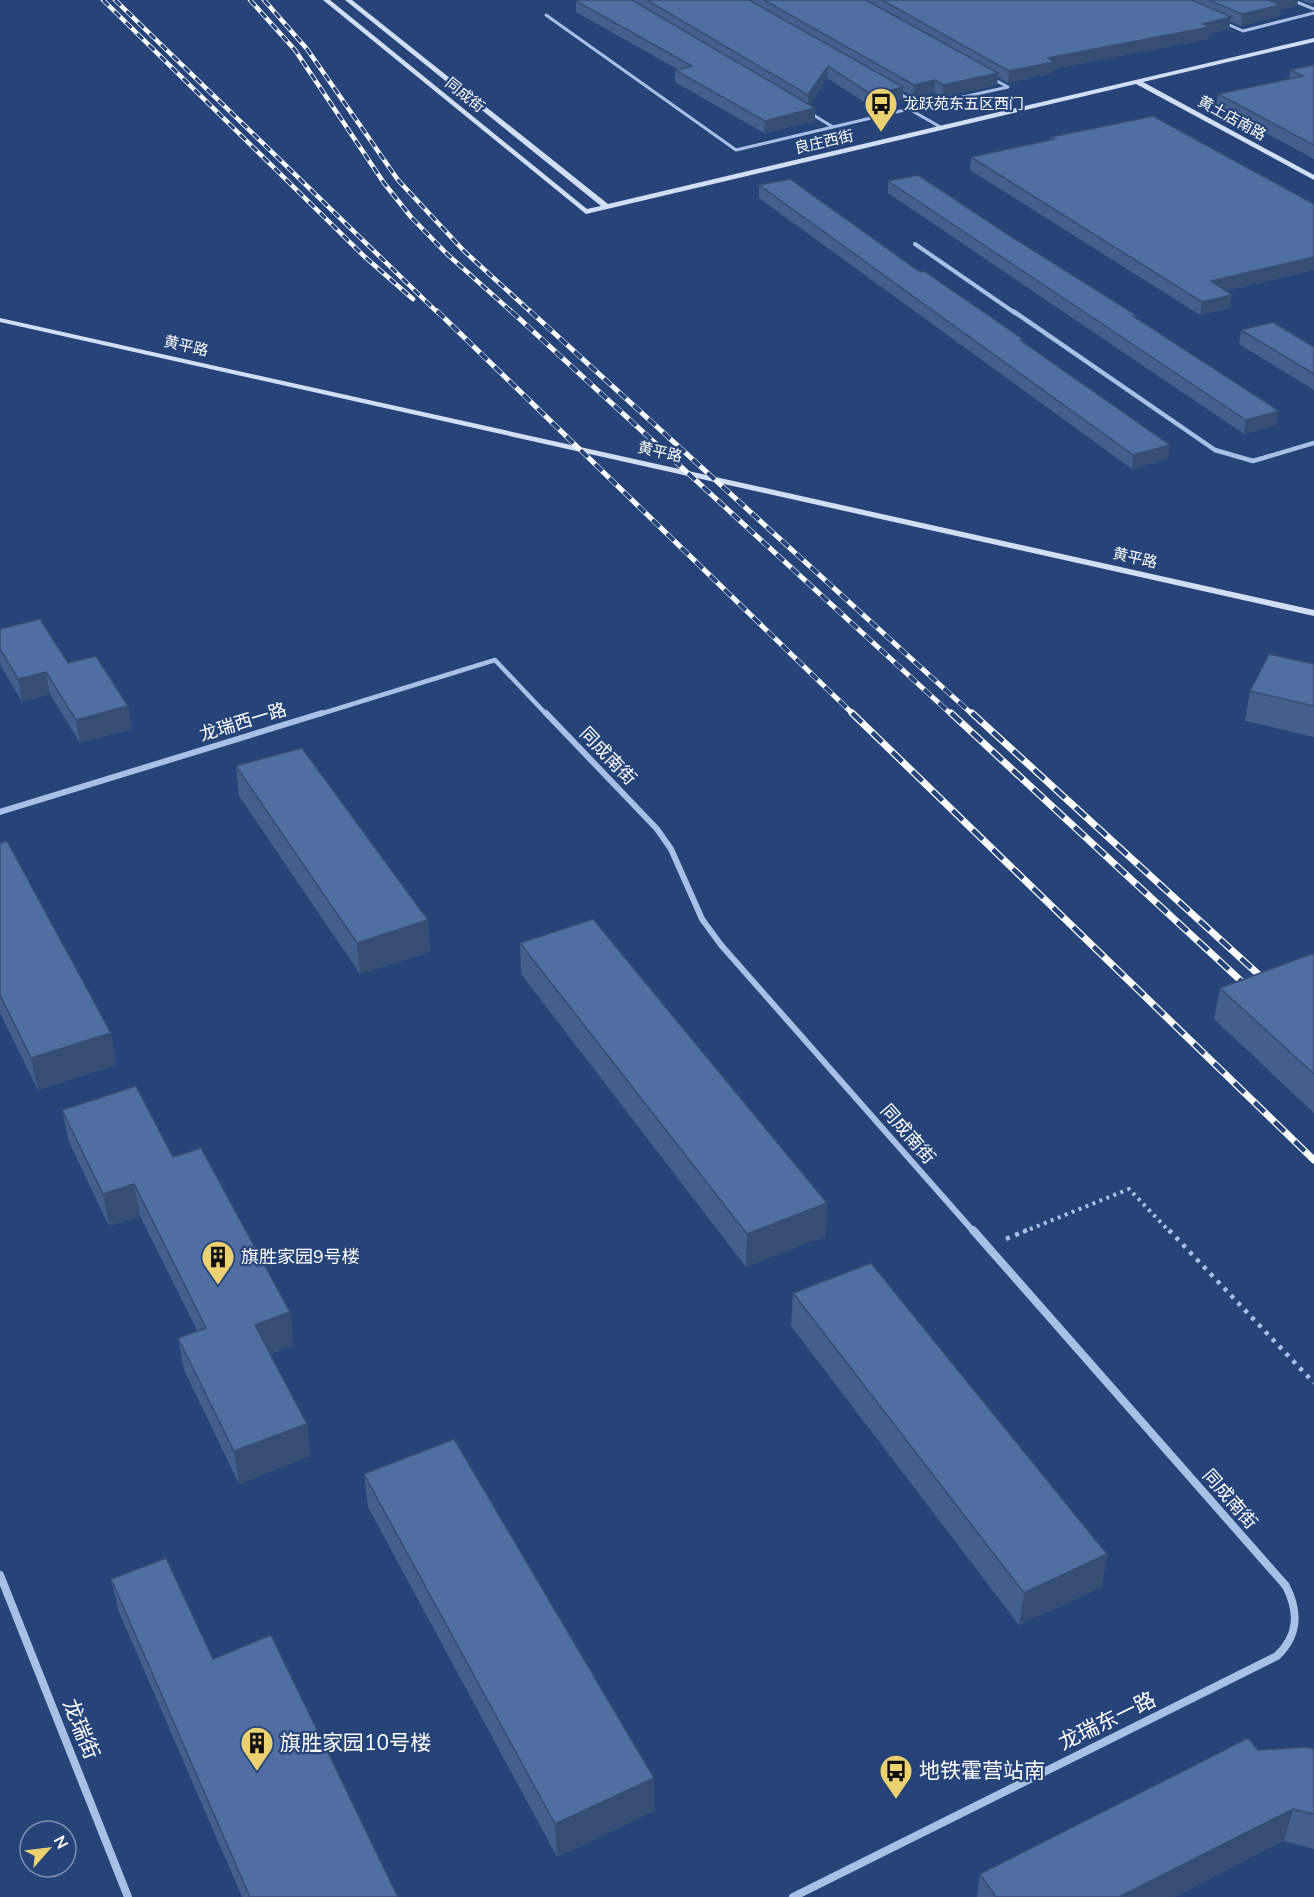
<svg xmlns="http://www.w3.org/2000/svg" width="1314" height="1897" font-family="'Nunito Sans','Noto Sans SC',sans-serif">
	<style>
		.lines { fill: none; stroke-linecap: round; stroke-linejoin: round }
		.path-far1 { stroke: #a9bfe3; stroke-width: 4; stroke-dasharray: 3 4.5; stroke-linecap: butt }
		.path { stroke: #a9bfe3; stroke-width: 4.5; stroke-dasharray: 4 6; stroke-linecap: butt }
		.lane { stroke: #a9bfe3; stroke-width: 3 }
		.street-far3 { stroke: #a9bfe3; stroke-width: 4 }
		.street-far2 { stroke: #a9bfe3; stroke-width: 4.5 }
		.street-far1 { stroke: #a9bfe3; stroke-width: 6 }
		.street { stroke: #a9bfe3; stroke-width: 8 }
		.secondary { fill: #d2def3; fill-rule: evenodd }
		.rail-far2-casing { stroke: #fff; stroke-width: 4.5 }
		.rail-far1-casing { stroke: #fff; stroke-width: 5 }
		.rail-casing { stroke: #fff; stroke-width: 7 }
		.rail-far2 { stroke: #264479; stroke-width: 3; stroke-dasharray: 8; stroke-linecap: butt }
		.rail-far1 { stroke: #264479; stroke-width: 4; stroke-dasharray: 10; stroke-linecap: butt }
		.rail { stroke: #264479; stroke-width: 4.5; stroke-dasharray: 14; stroke-linecap: butt }
		.wall { fill: #445f8b }
		.shaded-wall { fill: #374d71 }
		.building { fill: #4f6ea2; stroke: #374d71; stroke-width: 1.5 }
		.labels { text-anchor: middle; dominant-baseline: central; stroke-width: 4.5; stroke-linejoin: round; paint-order: stroke }
		.far-street-label { font-size: 15px; fill: #fff; stroke: #264479 }
		.far-poi-label { font-size: 15px; fill: #fff; stroke: #264479; text-anchor: start }
		.street-label { font-size: 18px; fill: #fff; stroke: #264479 }
		.poi-label { font-size: 18px; fill: #fff; stroke: #264479; text-anchor: start }
		.near-street-label { font-size: 21px; fill: #fff; stroke: #264479 }
		.near-poi-label { font-size: 21px; fill: #fff; stroke: #264479; text-anchor: start }
	</style>
	<rect width="100%" height="100%" fill="#264479"/>
	<g class="lines">
		<path class="path-far1" d="M1023 1232 1129 1189 1170 1232"/>
		<path class="path" d="M1169 1230 1314 1383
			M1006 1239 1027 1230"/>
		<path class="lane" d="M1292 0 1314 9
			M546 15 736 150 909 109
			M1225 23 1243 31 1314 13
			M898 93 922 106
			M810 113 833 127
			M942 128 909 109 1008 87 993 79"/>
		<path class="street-far3" d="M915 244 1015 313"/>
		<path class="street-far2" d="M1013 311 1215 450 1253 461 1314 443
			M317 715 495 660 547 715"/>
		<path class="street-far1" d="M546 713 657 829 671 849 702 919 721 945 974 1232
			M0 812 322 713"/>
		<path class="street" d="M0 1575 128 1897
			M793 1897 1277 1656C1299 1635 1299 1612 1286 1586L973 1230"/>
		<path class="secondary" d="M323 0H330L587 209 601 206 345 0H352L608 204 1314 38V42L1143 82 1314 175V180L1136 84 586 214Z
			M0 318 1314 610V616L0 322Z"/>
		<g class="rail-far2-casing">
			<path id="rail-far2" d="M103 0 365 257 413 299
				M115 0 438 313
				M250 0 295 50 384 183 411 217 447 254 513 313
				M264 0 307 49 398 180 464 251 532 313"/>
		</g>
		<g class="rail-far1-casing">
			<path id="rail-far1" d="M437 311 854 715
				M511 311 952 715
				M530 311 973 715"/>
		</g>
		<g class="rail-casing">
			<path id="rail" d="M852 713 1314 1160
				M951 713 1252 991
				M972 713 1269 984"/>
		</g>
		<use href="#rail-far2" class="rail-far2"/>
		<use href="#rail-far1" class="rail-far1"/>
		<use href="#rail" class="rail"/>
	</g>
	<path class="wall" d="M580 0H1298L1297 6 1280 10 1279 16 1241 26 1230 21 1229 29 1209 34 1208 39 1054 69 1053 73 1008 83 998 77 997 85 942 97 934 92 913 97 903 91V99L872 107 827 78 809 105 815 121 764 133 675 82V70L677 69 576 12V1Z
		M1301 0H1314V3L1311 4Z
		M1314 65V159L1216 106 1218 94 1289 79 1290 70Z
		M1051 137 1314 270 1226 291 1230 308 1200 315 970 170 971 157 1050 140Z
		M888 181 1012 237 1136 315V318L1277 425 1244 434 888 193Z
		M759 185 920 272 1023 339 1022 341 1170 445 1168 459 1132 469 759 198Z
		M1241 330 1314 347V390L1239 344Z
		M0 629 68 663 128 706 132 729 80 743 50 694 22 702 0 664Z
		M1314 664V737L1245 721 1250 691Z
		M236 766 428 920 430 952 360 974 239 796Z
		M0 843 111 1033 116 1065 38 1090 0 1013Z
		M520 943 826 1236 746 1267 521 974Z
		M1314 953V1113L1214 1019 1220 988Z
		M62 1110 173 1157 294 1345 270 1354 311 1456 239 1484 184 1370 178 1338 197 1331 140 1216 109 1226 69 1142Z
		M793 1293 1107 1554 1102 1587 1019 1625 791 1326Z
		M364 1474 654 1811 557 1857 368 1507Z
		M111 1579 213 1659 398 1897H242L119 1612Z
		M1314 1749V1849L1284 1841 1174 1897H977L980 1874 1258 1750Z"/>
	<path class="shaded-wall" d="M1274 0H1298L1297 6 1280 10 1279 16 1241 26 1242 14Z
		M1231 17 1229 29 1209 34 1208 39 1054 69 1053 73 1008 83 1009 71 1048 58 1203 24Z
		M828 66 827 78 808 108V95Z
		M998 73 997 85 942 97 943 85Z
		M935 80 934 92 913 97 914 85Z
		M903 87V99L872 107V95Z
		M815 108V121L764 133 765 121Z
		M1314 257V270L1209 295 1211 281Z
		M1232 295 1230 308 1200 315 1202 302Z
		M1279 411 1277 425 1244 434 1246 420Z
		M1170 445 1168 459 1132 469 1133 455Z
		M46 672 50 694 22 702 18 679Z
		M128 706 132 729 80 743 76 720Z
		M428 920 430 952 360 974 357 943Z
		M111 1033 116 1065 38 1090 31 1058Z
		M134 1184 140 1216 109 1226 103 1194Z
		M827 1203 826 1236 746 1267 747 1234Z
		M290 1312 294 1345 259 1357 255 1325Z
		M307 1424 311 1456 239 1484 234 1451Z
		M1107 1554 1102 1587 1019 1625 1024 1593Z
		M654 1778V1811L557 1857 555 1824Z
		M1293 1809 1284 1841 1174 1897H1119Z"/>
	<path class="building" d="M580 0H632L815 108 765 121 675 70 692 66 576 1Z
		M647 0H749L903 87 872 95 828 66 808 95Z
		M764 0H866L998 73 943 85 935 80 914 85Z
		M882 0H1192L1231 17 1203 24 1210 27 1048 58 1054 62 1009 71Z
		M1209 0H1274L1271 1 1281 5 1242 14Z
		M1314 65V145L1218 94 1303 76 1290 70Z
		M1153 116 1314 204V257L1211 281 1232 295 1202 302 971 157 1055 139 1051 137Z
		M918 175 1012 237 1136 315 1133 316 1279 411 1246 420 888 181Z
		M790 179 920 272 924 271 1023 339 1020 340 1170 445 1133 455 759 185Z
		M1273 322 1314 347V374L1241 330Z
		M40 619 68 663 96 656 128 706 76 720 46 672 18 679 0 649V629Z
		M1269 654 1314 664V706L1250 691Z
		M302 748 428 920 357 943 236 766Z
		M7 841 111 1033 31 1058 0 995V843Z
		M593 919 827 1203 747 1234 520 943Z
		M1314 953V1074L1220 988Z
		M136 1086 173 1157 201 1148 290 1312 255 1325 307 1424 234 1451 178 1338 206 1328 134 1184 103 1194 62 1110Z
		M871 1263 1107 1554 1024 1593 793 1293Z
		M454 1439 654 1778 555 1824 364 1474Z
		M166 1558 213 1659 271 1635 398 1897H250L111 1579Z
		M1248 1738 1258 1750 1305 1747 1314 1749V1814L1293 1809 1119 1897H996L980 1874Z"/>
	<defs>
		<g id="bus-pin" transform="scale(1.725)"><path d="M0 17L-7.5 6A9.5 9.5 0 1 1 7.5 6Z" fill="#ebd16f" stroke="#264479"/><path d="M-5-6H5V4H4V6H2V4H-2V6H-4V4H-5ZM-3.5-4V0h7V-4ZM-3.5 1.2v1.5H-2V1.2ZM2 1.2v1.5H3.5V1.2Z" fill="#111"/></g>
		<g id="building-pin" transform="scale(1.725)"><path d="M0 17L-7.5 6A9.5 9.5 0 1 1 7.5 6Z" fill="#ebd16f" stroke="#264479"/><path d="M-4-6H4V6H1V3H-1V6H-4ZM-2.5-4.3h1.7v1.8h-1.7ZM.8-4.3h1.7v1.8H.8ZM-2.5-1h1.7V.8h-1.7ZM.8-1h1.7V.8H.8Z" fill="#111"/></g>
	</defs>
	<g fill-rule="evenodd">
		<use href="#bus-pin" x="881" y="104"/>
		<use href="#building-pin" x="218" y="1257"/>
		<use href="#building-pin" x="257" y="1743"/>
		<use href="#bus-pin" x="896" y="1771"/>
	</g>
	<g class="labels">
		<g class="far-street-label">
			<text transform="translate(465 95) rotate(39)">同成街</text>
			<text transform="translate(1232 118) rotate(29)">黄土店南路</text>
			<text transform="translate(824 142) rotate(-13)">良庄西街</text>
			<text transform="translate(186 346) rotate(13)">黄平路</text>
			<text transform="translate(660 452) rotate(13)">黄平路</text>
			<text transform="translate(1135 558) rotate(13)">黄平路</text>
		</g>
		<g class="far-poi-label">
			<text x="904" y="104">龙跃苑东五区西门</text>
		</g>
		<g class="street-label">
			<text transform="translate(243 722) rotate(-17)">龙瑞西一路</text>
			<text transform="translate(608 756) rotate(46)">同成南街</text>
			<text transform="translate(908 1134) rotate(49)">同成南街</text>
			<text transform="translate(1230 1499) rotate(49)">同成南街</text>
		</g>
		<g class="poi-label">
			<text x="241" y="1257">旗胜家园9号楼</text>
		</g>
		<g class="near-street-label">
			<text transform="translate(1107 1721) rotate(-26)">龙瑞东一路</text>
			<text transform="translate(81 1729) rotate(68)">龙瑞街</text>
		</g>
		<g class="near-poi-label">
			<text x="280" y="1743">旗胜家园10号楼</text>
			<text x="919" y="1771">地铁霍营站南</text>
		</g>
	</g>
	<g transform="translate(48 1849) rotate(62)"><circle r="28" fill="#264479" stroke="#7d8faf" stroke-width="1.5"/>
	<path d="M0-4.5L10 22L0 15L-10 22Z" fill="#ebd16f"/>
	<text y="-9" font-size="16" font-weight="bold" text-anchor="middle" fill="#ffffff">N</text>
	</g>
</svg>
